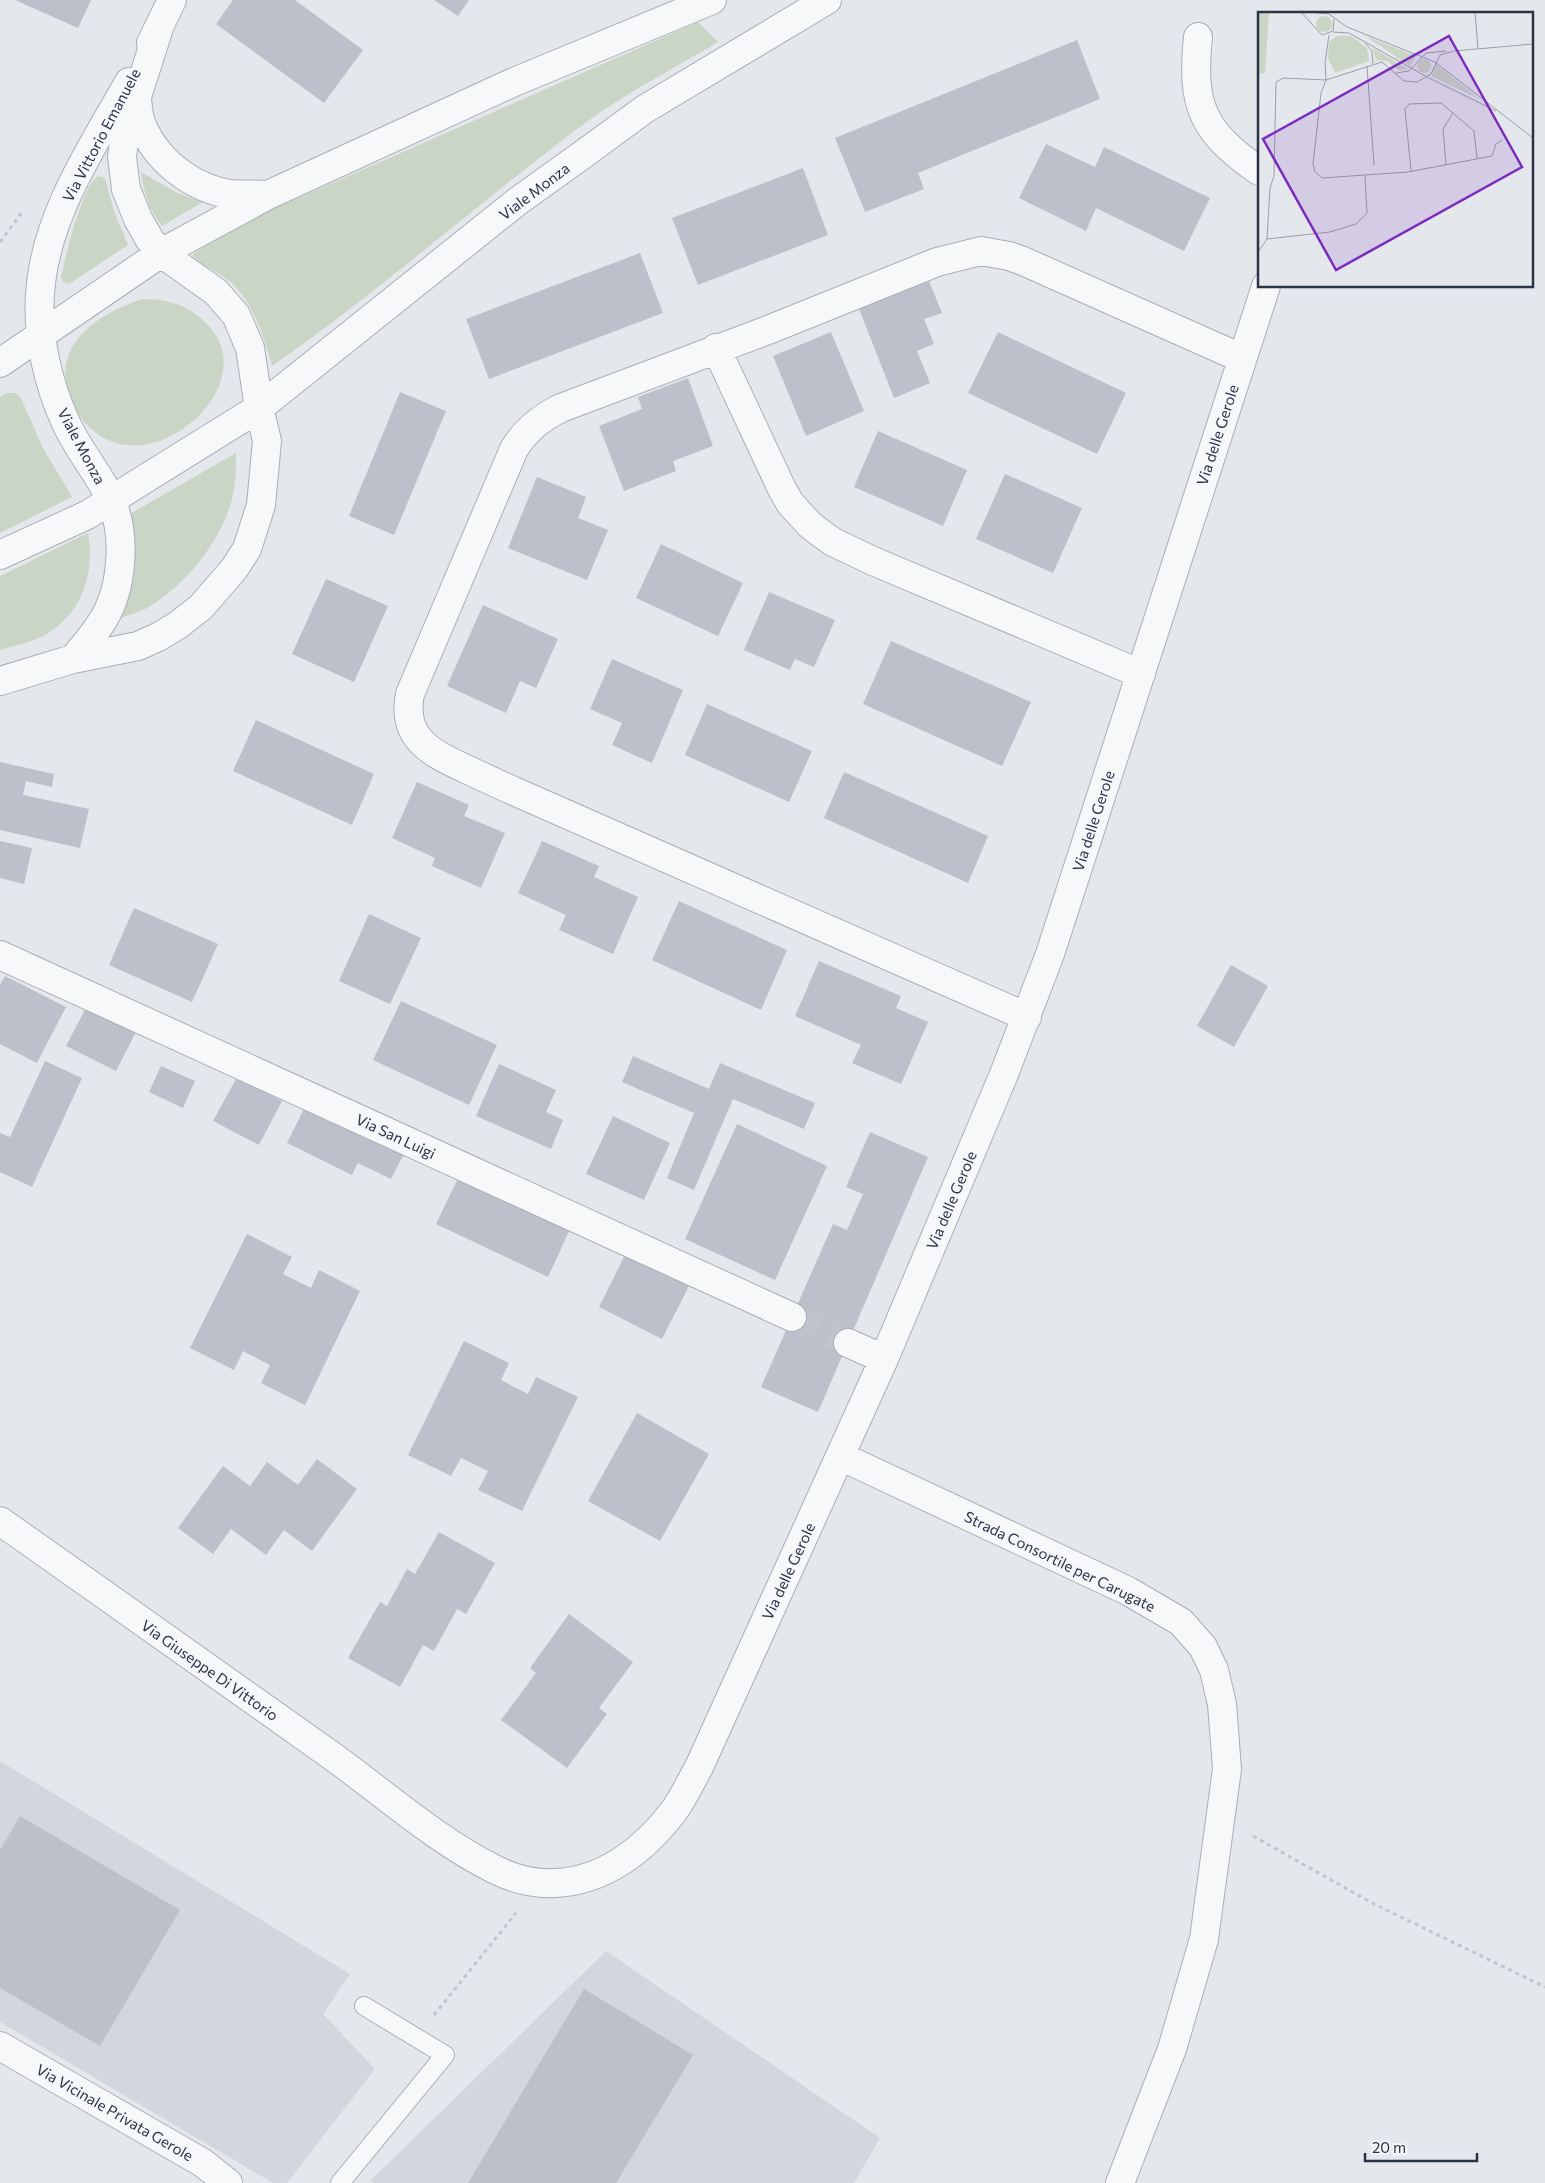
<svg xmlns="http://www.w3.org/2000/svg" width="1545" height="2183" font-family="Commissioner,sans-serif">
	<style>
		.built { fill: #d2d6de }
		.green { fill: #c9d6c5 }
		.building { fill: #bbc0ca }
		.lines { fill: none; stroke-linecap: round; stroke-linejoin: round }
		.minor-tunnel { stroke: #bfc3cb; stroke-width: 28; stroke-dasharray: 28 14; stroke-linecap: butt }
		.service-casing { stroke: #a9aeb7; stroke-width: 20 }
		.minor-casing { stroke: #a9aeb7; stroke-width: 30 }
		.path { stroke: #c2c5cb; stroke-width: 3; stroke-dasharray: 4 4; stroke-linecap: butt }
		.service { stroke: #f7f8fa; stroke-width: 18 }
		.minor { stroke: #f7f8fa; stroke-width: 28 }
		.labels { text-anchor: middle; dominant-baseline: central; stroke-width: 4; stroke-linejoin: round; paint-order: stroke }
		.street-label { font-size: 15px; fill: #2b3445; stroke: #f4f6f9 }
		.inset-road { fill: none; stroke: #9a9fa9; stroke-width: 1 }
		.view { fill: #7b2cbf; fill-opacity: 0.15; stroke: #7b2cbf; stroke-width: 2.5 }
		.inset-edge { fill: none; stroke: #2b3445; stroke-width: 2.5 }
	</style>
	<rect width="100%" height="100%" fill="#e4e7ec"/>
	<path class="built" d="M0 1761 350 1974 323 2014 375 2069 287 2183H273L0 2022Z
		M606 1951 880 2138 854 2183H373L371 2180Z"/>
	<path class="green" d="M698 22 718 42C675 68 629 91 588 121 481 200 382 290 272 366 263 335 252 296 224 277 213 270 201 265 192 255L224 233 253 218Z
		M141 172 177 193 203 202 162 226C149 210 144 193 141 172Z
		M98 176 105 178 114 211 128 245 69 284 62 281 61 277C66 256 81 187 98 176Z
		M142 299C166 299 186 304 204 321 266 377 167 473 104 438 89 430 79 418 72 402 47 348 96 314 142 299Z
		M6 393H15L20 396 43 448 72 497 0 533V397Z
		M236 453C236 469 236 487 231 503 218 545 186 584 149 607 140 612 130 615 120 618L125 598 123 518Z
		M88 533C95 572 83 612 47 634 33 642 16 645 0 650V576Z"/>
	<path class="building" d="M15 0H91L78 28Z
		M233 0H295L363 50 324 103 216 24Z
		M434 0H469L458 16Z
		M1077 40 1100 99 918 173 924 189 865 212 835 138Z
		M1046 144 1095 167 1104 147 1210 198 1184 251 1096 208 1086 231 1019 198Z
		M803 168 828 235 698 285 672 218Z
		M640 253 663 313 489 379 466 319Z
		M929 281 942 313 924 319 934 344 917 351 930 383 894 398 859 309Z
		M831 332 864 411 806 436 773 356Z
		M998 332 1126 393 1097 454 968 393Z
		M688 378 713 446 673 461 676 471 624 491 599 426 642 409 638 397Z
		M400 392 446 411 394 535 349 516Z
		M878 431 967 470 943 526 854 487Z
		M1005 474 1082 508 1053 573 976 539Z
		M537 477 586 497 578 518 608 530 587 580 508 548Z
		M661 544 743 583 718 636 636 598Z
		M326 579 388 606 354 682 292 654Z
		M769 592 835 620 814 667 795 659 790 670 744 650Z
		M483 605 558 639 536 688 520 681 506 713 447 686Z
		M891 641 1031 702 1002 766 863 704Z
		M612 659 683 690 652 763 612 745 622 723 590 709Z
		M707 704 812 751 789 802 685 755Z
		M256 720 374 774 352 825 233 771Z
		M0 762 54 774 52 787 26 781 23 795 89 809 80 848 0 830Z
		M844 772 988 836 968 883 824 818Z
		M417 782 469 805 464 816 505 833 481 888 432 866 435 858 392 838Z
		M0 841 32 848 24 884 0 878Z
		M542 841 599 866 594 877 638 897 613 954 559 930 566 915 518 893Z
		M679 901 787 950 761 1010 652 960Z
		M134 908 218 944 192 1002 109 965Z
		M369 914 421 938 390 1004 339 981Z
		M819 961 901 996 896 1008 928 1022 901 1084 852 1063 861 1045 795 1016Z
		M1231 965 1268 986 1234 1047 1197 1026Z
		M5 976 66 1007 37 1063 0 1044V985Z
		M401 1001 497 1045 469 1105 373 1060Z
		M88 1004 137 1030 116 1071 66 1046Z
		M633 1056 709 1089 720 1063 815 1103 804 1129 733 1099 694 1190 667 1178 694 1113 622 1082Z
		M45 1061 82 1078 32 1187 0 1172V1133L10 1137Z
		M499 1064 556 1090 546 1112 563 1120 551 1149 476 1116Z
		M161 1066 195 1081 183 1108 149 1092Z
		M237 1077 282 1101 259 1145 213 1121Z
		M308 1101 406 1150 391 1179 358 1163 352 1175 287 1143Z
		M613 1116 670 1143 644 1200 586 1174Z
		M737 1124 827 1166 775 1280 685 1239Z
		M870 1132 928 1157 818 1412 761 1387 833 1224 847 1230 863 1194 846 1187Z
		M460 1174 571 1227 548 1277 436 1224Z
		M247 1234 292 1257 283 1274 311 1288 319 1270 360 1291 305 1405 261 1383 270 1365 243 1351 234 1370 190 1348Z
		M626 1253 690 1284 662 1339 599 1307Z
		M464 1341 509 1363 501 1380 528 1394 536 1377 578 1397 522 1511 478 1490 488 1471 461 1458 451 1476 408 1455Z
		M637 1413 709 1454 660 1541 588 1501Z
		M317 1459 357 1489 312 1551 284 1530 266 1555 231 1529 213 1554 178 1528 223 1466 250 1486 267 1462 298 1485Z
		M439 1532 495 1563 466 1614 457 1609 434 1651 423 1645 400 1687 348 1658 380 1602 387 1606 407 1569 415 1574Z
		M569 1614 633 1662 599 1708 607 1714 567 1768 501 1720 536 1673 530 1668Z
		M20 1816 180 1910 100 2046 0 1988V1850Z
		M584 1989 693 2055 616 2183H468Z"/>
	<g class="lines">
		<path class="minor-tunnel" d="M792 1317 848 1343"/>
		<g class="service-casing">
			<path id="service" d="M340 2183 445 2055 364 2006"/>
		</g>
		<g class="minor-casing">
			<path id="minor" d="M1198 37C1191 106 1202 131 1259 171
				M151 43 172 0
				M137 98C138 110 139 121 145 132 161 164 195 189 230 194 241 195 254 194 265 195
				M716 348 782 489 790 503 809 524 819 532 833 542 873 561 1141 674
				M0 363 161 253 268 195 514 82 712 0
				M0 555 87 515 259 408 518 201 578 158 645 109 827 0
				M73 659C86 644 98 630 107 613 123 581 126 531 110 498 98 472 78 450 66 423 48 384 37 337 40 294 45 216 92 148 129 82
				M0 681 73 659 138 646 158 637 178 625 201 607 234 569 247 549 261 505 267 441 259 408 250 348 236 315 216 292 161 253 150 240 138 219 126 189 122 157 125 134 159 28
				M0 955 792 1317
				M1027 1017 516 792C500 785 483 777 466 769 431 753 401 738 410 694L514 449C526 430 540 418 561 408L768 330 937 262 981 251 1009 256 1023 261 1241 358
				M848 1343 884 1359
				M840 1456 1128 1591 1181 1622 1203 1647 1214 1670 1222 1704 1227 1769 1204 1939 1172 2049 1120 2183
				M0 1521C111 1599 222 1678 332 1756 386 1795 437 1841 496 1870 514 1879 535 1884 555 1883 604 1881 644 1850 673 1812 683 1799 691 1781 699 1767L884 1359 1004 1074 1050 954 1266 286
				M0 2046 203 2163 228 2183"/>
		</g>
		<path class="path" d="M0 242 23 211
			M1253 1836 1372 1903 1545 1987
			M434 2015 516 1913"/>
		<use href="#service" class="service"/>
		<use href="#minor" class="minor"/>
	</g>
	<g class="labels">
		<g class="street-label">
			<text transform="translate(101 135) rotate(-62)">Via Vittorio Emanuele</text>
			<text transform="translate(534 191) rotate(-37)">Viale Monza</text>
			<text transform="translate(1217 435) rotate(-72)">Via delle Gerole</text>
			<text transform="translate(82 446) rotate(62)">Viale Monza</text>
			<text transform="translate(1093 821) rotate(-72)">Via delle Gerole</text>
			<text transform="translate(396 1136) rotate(25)">Via San Luigi</text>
			<text transform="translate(951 1200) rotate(-67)">Via delle Gerole</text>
			<text transform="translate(1060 1561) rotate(26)">Strada Consortile per Carugate</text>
			<text transform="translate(788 1571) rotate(-65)">Via delle Gerole</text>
			<text transform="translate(210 1670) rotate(35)">Via Giuseppe Di Vittorio</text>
			<text transform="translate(115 2112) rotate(30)">Via Vicinale Privata Gerole</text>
		</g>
	</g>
	<g transform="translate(1258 12)">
		<rect width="275" height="275" fill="#e4e7ec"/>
		<path d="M0 0H11L7 61 0 62ZM58 12a8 8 0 1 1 16 0a8 8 0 1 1-16 0ZM79 24H93L109 36 111 49 77 61 70 46 71 30ZM107 24 158 44 152 54ZM115 36 150 57 141 58 129 49 118 48ZM159 54a7 7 0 1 1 14 0a7 7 0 1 1-14 0ZM178 52 221 87 173 64Z" fill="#c9d6c5"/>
		<path class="inset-road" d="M43 0 64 23 75 19 76 7M49 0 71 2 89 15 177 50 275 126M217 0 220 37M75 20 91 21 169 65 238 99M107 31 114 39 115 52M196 39 275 32M109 54 116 153M138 61 151 59 168 41 188 39M68 68 63 81 55 152 57 160 64 166 150 160 234 144 238 132 244 128M68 68 124 50 146 69 159 70 173 62 182 43 196 39M68 68 67 51 71 23M188 153 185 117 195 101M153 159 147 97 151 92 183 91 216 119 219 146M9 227 72 220 98 212 109 201 107 164M0 240 9 227 12 176 16 164 18 70 25 66 68 68"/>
		<path class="view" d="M191 24 264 155 78 258 5 127Z"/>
		<rect width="275" height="275" class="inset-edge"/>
	</g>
	<path d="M1365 2153v8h112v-8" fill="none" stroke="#2b3445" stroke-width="2.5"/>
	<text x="1372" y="2153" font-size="15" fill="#2b3445" stroke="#f4f6f9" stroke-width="4" paint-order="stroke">20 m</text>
</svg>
